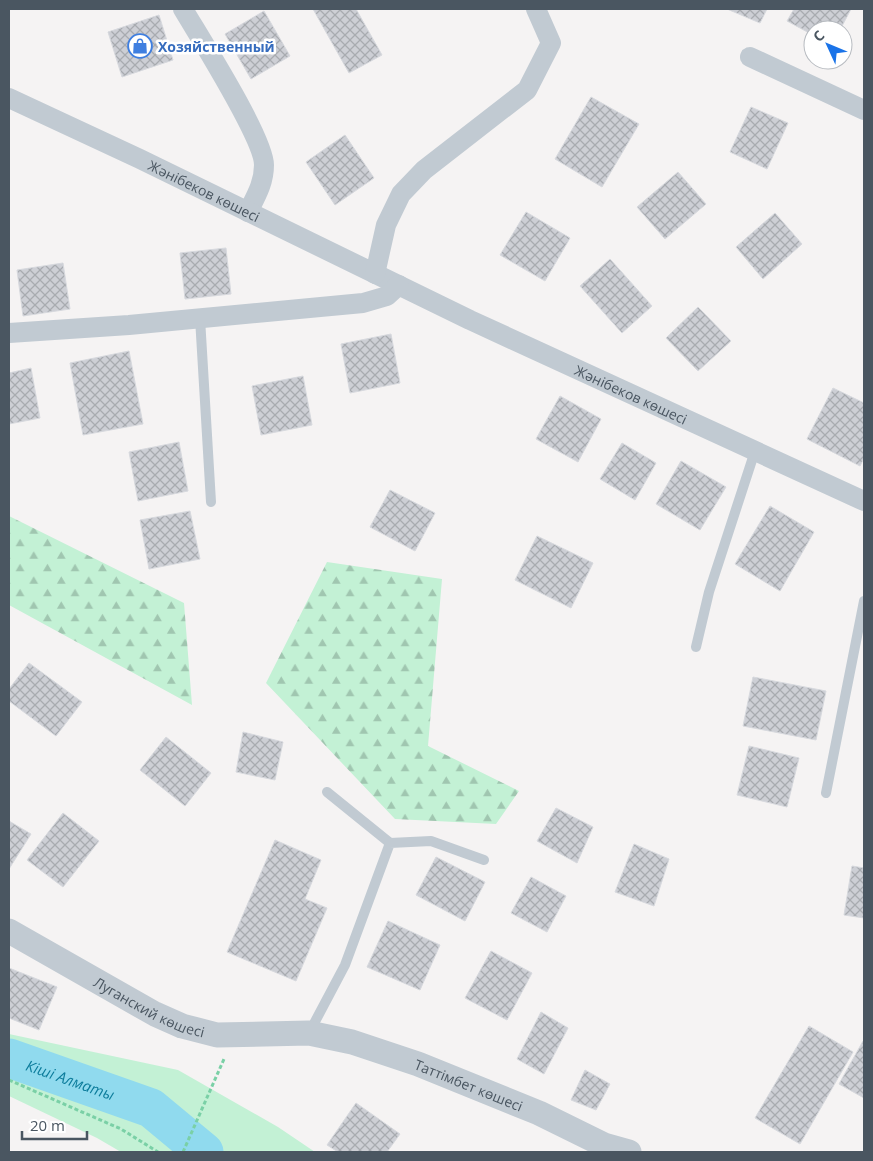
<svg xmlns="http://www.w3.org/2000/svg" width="873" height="1161" font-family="'Open Sans',sans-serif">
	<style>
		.forest { fill: url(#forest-firs) }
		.park { fill: #c3f1d5 }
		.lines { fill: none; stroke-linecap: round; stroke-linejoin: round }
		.river { stroke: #90daee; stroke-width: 39 }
		.building { fill: url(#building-cross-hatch); stroke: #d7d9de }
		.path { stroke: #7ad0a6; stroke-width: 3; stroke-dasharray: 4 2.5; stroke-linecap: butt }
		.service { stroke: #c1cad2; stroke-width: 10 }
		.minor { stroke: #c1cad2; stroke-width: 20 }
		.tertiary { stroke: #c1cad2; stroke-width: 25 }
		.labels { text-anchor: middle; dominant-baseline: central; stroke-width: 5; stroke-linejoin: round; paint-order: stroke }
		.shop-label { font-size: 14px; font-weight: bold; fill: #366cbe; stroke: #fff; text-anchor: start }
		.street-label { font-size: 14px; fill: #4a5661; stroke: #fff }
		.water-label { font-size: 15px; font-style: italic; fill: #0c7c9b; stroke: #fff }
	</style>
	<defs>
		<pattern id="forest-firs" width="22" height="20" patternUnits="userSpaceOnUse" patternTransform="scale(1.25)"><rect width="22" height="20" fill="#c3f1d5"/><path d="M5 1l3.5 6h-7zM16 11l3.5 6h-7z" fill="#a0c6b0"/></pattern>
		<pattern id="building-cross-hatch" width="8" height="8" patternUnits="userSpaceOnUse" patternTransform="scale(1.25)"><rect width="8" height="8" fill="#cdcfd5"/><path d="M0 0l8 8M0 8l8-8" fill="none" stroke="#a8abb0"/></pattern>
	</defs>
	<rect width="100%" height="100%" fill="#f5f3f3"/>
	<path class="forest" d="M9 516 184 603 192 705 9 605Z
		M327 562 442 579 428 746 519 791 496 824 395 819 266 683Z"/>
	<path class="park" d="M9 1034 178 1070 278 1127 315 1152H121L97 1138 9 1096Z"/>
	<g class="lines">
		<path class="river" id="s1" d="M9 1058 151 1108 204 1152"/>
	</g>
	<path class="building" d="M313 9H356L382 55 349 73Z
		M727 9H767L760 23Z
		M794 9H851L840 30H813V35L787 21Z
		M264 11 290 56 251 79 225 34Z
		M159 15 173 60 122 77 108 32Z
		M591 97 639 124 602 187 555 159Z
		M751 107 788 123 767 169 730 152Z
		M345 135 374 178 335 205 306 162Z
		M678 172 706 204 665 239 637 207Z
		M526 212 570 238 545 281 500 255Z
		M775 213 802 244 763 279 736 247Z
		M226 248 231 294 185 299 180 253Z
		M610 259 652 306 622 333 580 286Z
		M63 263 70 309 23 316 17 270Z
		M698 307 731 341 698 371 666 338Z
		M391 334 400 383 350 393 341 344Z
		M129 351 143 424 83 435 70 363Z
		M31 368 40 418 9 424V373Z
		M303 376 312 425 261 435 252 386Z
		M833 388 864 403V458L860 466 807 439Z
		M560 396 601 419 578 462 536 439Z
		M179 442 188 491 138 501 129 452Z
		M622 443 656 463 635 500 600 479Z
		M681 461 726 487 700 530 656 504Z
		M390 490 435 513 415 551 370 527Z
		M770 506 814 532 780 591 735 564Z
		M190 511 200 559 149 569 140 520Z
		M537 536 593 563 571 608 515 580Z
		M29 663 82 702 56 736 9 701V689Z
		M753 677 826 691 816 740 743 726Z
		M243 732 283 742 275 780 236 772Z
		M166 737 211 773 185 806 140 770Z
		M749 746 799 758 787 807 737 795Z
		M556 808 593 827 577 863 537 841Z
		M63 813 99 841 63 887 27 860Z
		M9 821 31 834 9 869Z
		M275 840 321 860 305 899 327 908 296 981 227 952Z
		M634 844 669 859 654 906 615 892Z
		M436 857 485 882 465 921 416 895Z
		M852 866 864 868V918L844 915Z
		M531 877 566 896 547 932 511 913Z
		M388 921 440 945 420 990 367 967Z
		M491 951 532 973 507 1020 465 998Z
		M9 968 57 987 39 1030 9 1018Z
		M541 1012 568 1028 544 1074 517 1059Z
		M809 1026 853 1052 800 1144 755 1118Z
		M863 1041 864 1042V1098L839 1084Z
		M585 1070 610 1084 596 1110 571 1100Z
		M356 1103 400 1134 387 1152H338L327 1145Z"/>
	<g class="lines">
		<path class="path" d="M9 1080 121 1129 158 1152
			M183 1152 224 1059"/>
		<path class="service" d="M200 318 211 502
			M696 647 709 592 755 451
			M826 793 864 601
			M390 843 431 841 484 860
			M309 1033 345 965 390 843 327 792"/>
		<g class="minor">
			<path d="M183 9C200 38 264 138 264 165 264 183 256 196 248 212"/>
			<path d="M750 57 864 110"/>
			<path id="s2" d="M9 98 140 159 470 320 864 501"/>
			<path d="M375 274 386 225 401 194 424 170 527 90 551 43 536 9"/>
			<path d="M9 333 129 325 363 303 387 296 399 285"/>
		</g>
		<path class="tertiary" id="s3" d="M9 931 155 1014 182 1026 217 1035 309 1033 352 1042 418 1064 539 1113 604 1145 629 1152"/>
	</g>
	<defs>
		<g id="shop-ring" transform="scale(1.25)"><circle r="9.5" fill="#fff" stroke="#3f7fe0" stroke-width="1.5"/><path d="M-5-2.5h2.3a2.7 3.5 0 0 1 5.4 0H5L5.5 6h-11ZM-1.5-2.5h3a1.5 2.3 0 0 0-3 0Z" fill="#3f7fe0"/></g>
	</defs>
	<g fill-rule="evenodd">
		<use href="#shop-ring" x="140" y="46"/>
	</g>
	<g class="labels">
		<g class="shop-label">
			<text x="158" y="46">Хозяйственный</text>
		</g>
		<g class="street-label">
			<text stroke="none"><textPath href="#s2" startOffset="216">Жәнібеков көшесі</textPath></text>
			<text stroke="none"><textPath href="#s2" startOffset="689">Жәнібеков көшесі</textPath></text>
			<text stroke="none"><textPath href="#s3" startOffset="160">Луганский көшесі</textPath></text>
			<text stroke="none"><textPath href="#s3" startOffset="494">Таттімбет көшесі</textPath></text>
		</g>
		<g class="water-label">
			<text stroke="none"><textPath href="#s1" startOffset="65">Кіші Алматы</textPath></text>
		</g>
	</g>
	<rect width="873" height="1161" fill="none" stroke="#4a5661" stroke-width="20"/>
	<g transform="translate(828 45) rotate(314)"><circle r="24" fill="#ffffff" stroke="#b7bbc0"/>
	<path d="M0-4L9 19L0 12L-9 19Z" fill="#1a73e8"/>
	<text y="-8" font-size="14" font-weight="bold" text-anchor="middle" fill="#4a5661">С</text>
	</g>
	<path d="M22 1131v8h65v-8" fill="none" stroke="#4a5661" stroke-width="2.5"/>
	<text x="30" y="1131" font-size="15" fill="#4a5661" stroke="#ffffff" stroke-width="4" paint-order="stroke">20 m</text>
</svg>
